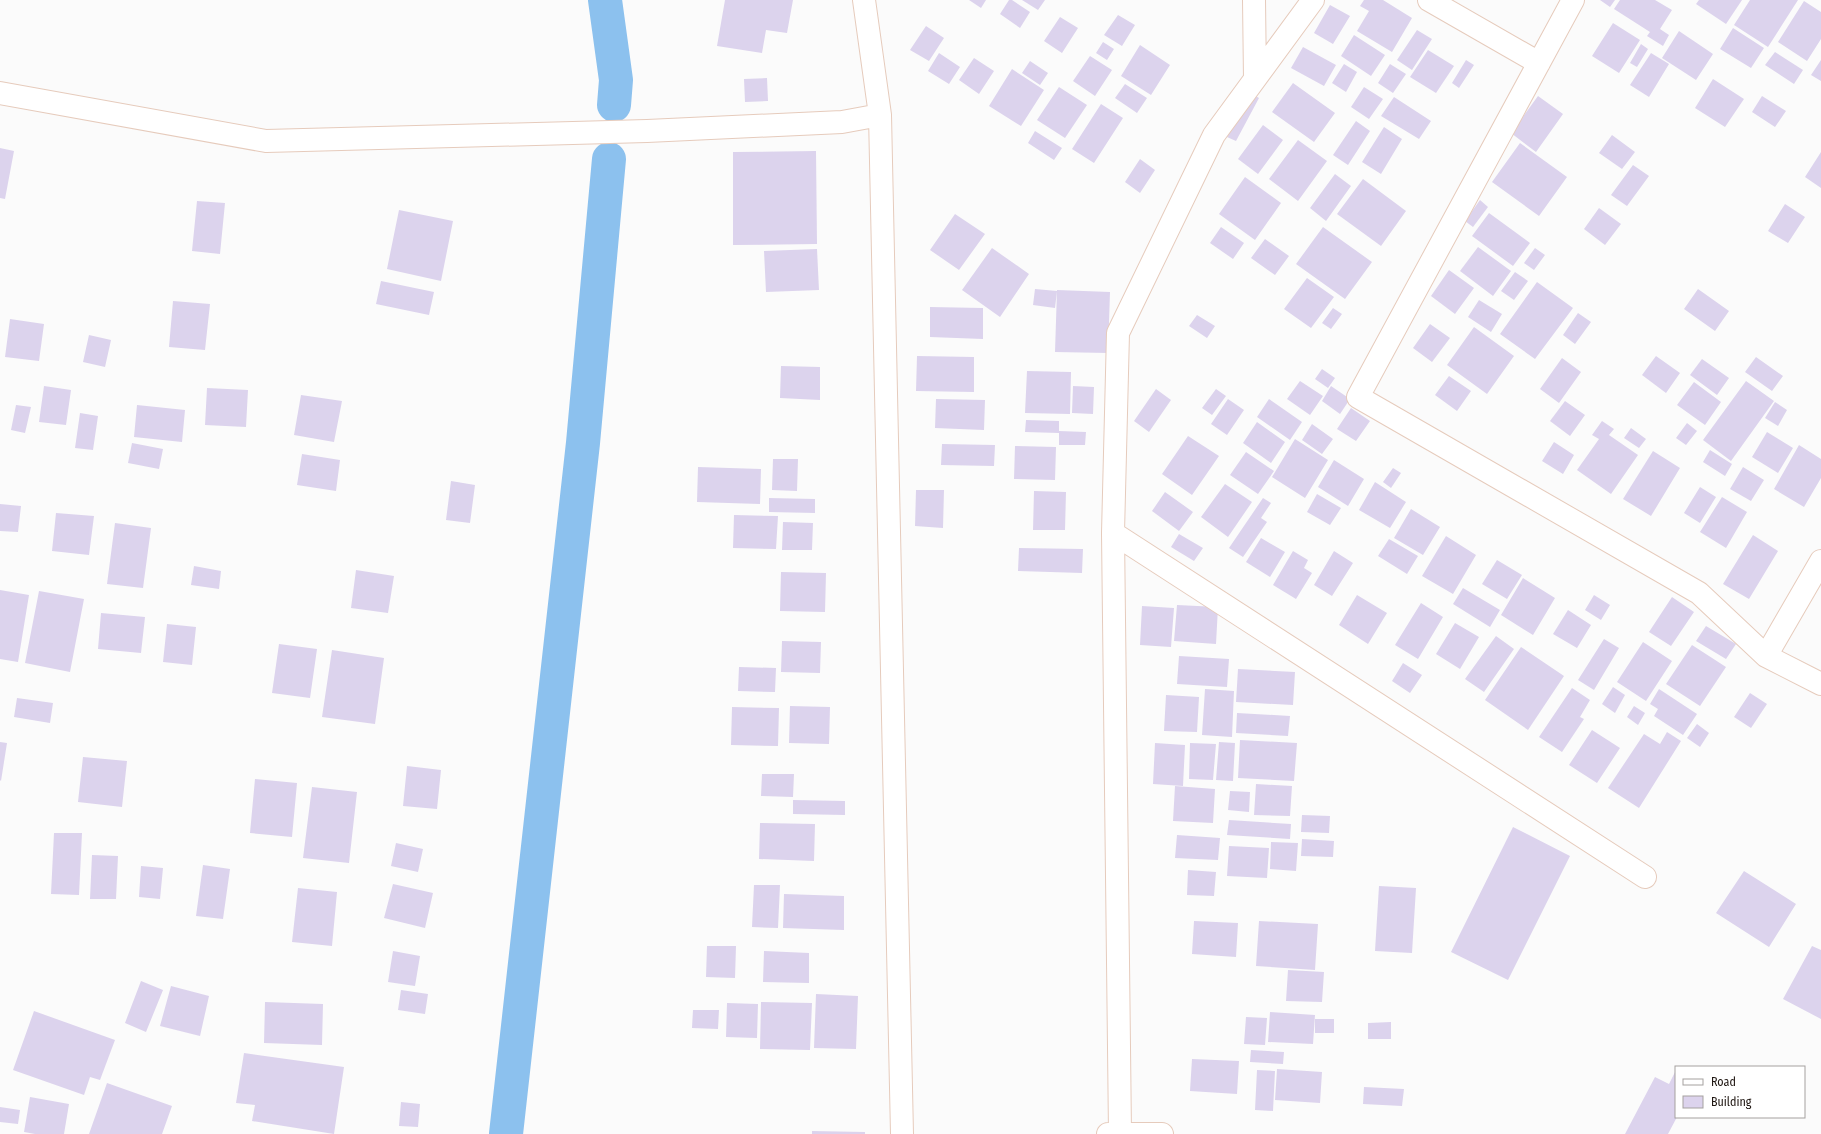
<svg xmlns="http://www.w3.org/2000/svg" width="1821" height="1134" font-family="'Fira Sans Condensed',sans-serif">
	<style>
		.lines { fill: none; stroke-linecap: round; stroke-linejoin: round }
		.canal { stroke: #8cc1ee; stroke-width: 34 }
		.building { fill: #dcd3ed }
		.minor-casing { stroke: #e6cbbc; stroke-width: 24 }
		.minor { stroke: #fff; stroke-width: 22 }
	</style>
	<rect width="100%" height="100%" fill="#fbfbfb"/>
	<g class="lines">
		<path class="canal" d="M605 0 616 80 614 105
			M506 1134 583 443 609 159"/>
	</g>
	<path class="building" d="M725 0H793L787 33 766 30 762 53 717 46Z
		M969 0H986L981 8Z
		M1009 0H1012L1030 12 1020 28 1000 14Z
		M1022 0H1045L1038 10Z
		M1364 0H1383L1412 18 1392 52 1357 31 1369 11 1360 6Z
		M1600 0H1615L1610 7Z
		M1620 0H1655L1672 10 1660 29 1669 35 1663 46 1647 36 1650 32 1614 9Z
		M1699 0H1742L1726 24 1696 4Z
		M1750 0H1798L1768 47 1734 25Z
		M1804 1 1821 12V39L1807 61 1778 42Z
		M1330 5 1350 16 1333 44 1314 33Z
		M1118 15 1135 25 1122 46 1104 35Z
		M1060 17 1078 28 1062 53 1044 41Z
		M1613 23 1640 40 1619 73 1592 56Z
		M926 26 944 38 929 61 910 50Z
		M1733 28 1764 48 1751 68 1720 49Z
		M1417 30 1432 39 1412 70 1397 60Z
		M1679 31 1713 54 1696 80 1662 58Z
		M1354 35 1385 55 1371 76 1341 56Z
		M1103 42 1114 49 1107 60 1096 53Z
		M1641 44 1648 49 1637 67 1630 63Z
		M1140 45 1170 65 1151 95 1121 76Z
		M1303 47 1336 65 1324 86 1291 68Z
		M1428 50 1454 66 1436 93 1410 77Z
		M1775 52 1803 70 1794 84 1765 65Z
		M939 53 960 67 949 84 928 71Z
		M1651 53 1669 64 1649 97 1630 85Z
		M1090 56 1112 70 1095 96 1073 81Z
		M974 58 994 71 979 94 959 80Z
		M1466 60 1474 65 1459 88 1452 83Z
		M1821 60V81L1811 75Z
		M1030 61 1048 73 1040 85 1022 73Z
		M1344 64 1357 72 1346 92 1332 83Z
		M1390 64 1406 74 1393 93 1378 83Z
		M1012 69 1044 90 1021 126 989 106Z
		M767 78 768 101 745 102 744 79Z
		M1713 79 1744 99 1725 127 1695 108Z
		M1293 83 1335 113 1314 142 1272 112Z
		M1125 84 1147 98 1137 113 1115 98Z
		M1059 87 1087 105 1065 138 1037 120Z
		M1364 87 1383 99 1369 119 1351 107Z
		M1251 93 1259 98 1236 141 1227 137Z
		M1538 96 1563 114 1536 152 1511 133Z
		M1762 96 1786 111 1775 127 1752 112Z
		M1394 97 1431 121 1419 139 1381 116Z
		M1101 104 1123 118 1094 163 1072 149Z
		M1356 121 1370 131 1348 165 1333 155Z
		M1263 125 1283 140 1258 174 1238 159Z
		M1384 127 1402 139 1381 174 1362 162Z
		M1035 131 1062 148 1054 160 1028 143Z
		M1612 135 1635 152 1622 169 1599 153Z
		M1298 140 1327 161 1298 201 1269 179Z
		M1520 143 1567 177 1539 216 1492 182Z
		M0 148 14 151 5 199 0 198Z
		M816 151 817 244 733 245V152Z
		M1821 152V188L1805 177Z
		M1140 159 1155 170 1140 193 1125 182Z
		M1633 165 1649 176 1627 206 1611 195Z
		M1335 174 1351 186 1326 221 1310 208Z
		M1245 177 1281 203 1255 240 1219 214Z
		M1363 179 1406 211 1381 246 1337 214Z
		M1480 200 1488 207 1473 227 1465 221Z
		M197 201 225 203 220 254 192 251Z
		M1785 204 1805 217 1788 243 1768 231Z
		M1599 208 1621 224 1605 245 1584 229Z
		M399 210 453 221 441 281 387 269Z
		M1489 213 1530 243 1513 266 1472 236Z
		M955 214 985 234 959 270 930 250Z
		M1221 227 1244 243 1233 259 1210 243Z
		M1323 227 1372 262 1345 299 1296 264Z
		M1265 239 1289 256 1275 275 1251 258Z
		M1478 247 1511 271 1493 296 1460 271Z
		M992 248 1029 274 1000 317 962 290Z
		M1535 248 1545 255 1534 270 1524 263Z
		M817 249 819 290 766 292 764 251Z
		M1449 270 1474 288 1455 314 1431 296Z
		M1515 272 1528 281 1514 300 1501 291Z
		M1307 278 1334 297 1311 328 1284 309Z
		M381 281 434 292 429 315 376 304Z
		M1537 282 1573 308 1535 359 1500 334Z
		M1035 289 1057 291 1055 308 1033 305Z
		M1698 289 1729 311 1715 331 1684 309Z
		M1057 290 1110 292 1108 353 1055 352Z
		M1479 300 1502 314 1491 332 1468 317Z
		M173 301 210 304 205 350 169 347Z
		M930 307 983 308V339L930 337Z
		M1333 308 1342 314 1331 329 1322 323Z
		M1578 313 1591 322 1575 344 1563 335Z
		M1197 315 1215 326 1207 338 1189 326Z
		M10 319 44 324 39 361 5 357Z
		M1430 324 1450 338 1432 362 1413 348Z
		M1474 327 1514 356 1487 394 1447 365Z
		M89 335 111 340 105 367 83 362Z
		M917 356 974 357V392L916 391Z
		M1656 356 1680 373 1666 393 1642 375Z
		M1756 357 1783 376 1772 391 1745 372Z
		M1562 358 1581 372 1559 403 1540 389Z
		M1702 359 1729 378 1717 395 1690 375Z
		M781 366 820 367V400L780 398Z
		M1322 369 1335 378 1328 388 1315 379Z
		M1027 371 1071 372 1070 414 1025 413Z
		M1449 376 1471 391 1457 411 1435 395Z
		M1300 381 1323 396 1310 415 1287 399Z
		M1746 381 1774 401 1731 461 1703 440Z
		M1694 382 1721 402 1705 425 1677 405Z
		M44 386 71 390 66 425 39 422Z
		M1073 386 1094 387 1093 414 1072 413Z
		M1331 386 1350 399 1340 414 1322 401Z
		M207 388 248 390 246 427 205 425Z
		M1156 389 1171 400 1149 432 1134 421Z
		M1216 389 1226 396 1212 415 1202 408Z
		M301 395 342 401 334 442 294 435Z
		M936 399 985 400 984 430 935 428Z
		M1228 399 1244 410 1227 435 1211 424Z
		M1269 399 1302 422 1290 440 1257 417Z
		M1565 401 1585 415 1570 436 1550 421Z
		M1775 402 1787 410 1778 426 1765 418Z
		M16 405 31 407 25 433 11 430Z
		M137 405 185 410 182 442 134 437Z
		M1351 408 1370 421 1356 441 1337 429Z
		M80 413 98 416 93 450 75 448Z
		M1026 420 1059 421V431L1086 432 1085 445H1059V433L1025 432Z
		M1602 421 1614 429 1609 435 1638 455 1611 494 1577 470 1599 439 1592 435Z
		M1257 422 1285 442 1271 463 1243 443Z
		M1687 423 1697 431 1686 445 1676 438Z
		M1312 424 1333 439 1322 454 1302 440Z
		M1631 428 1646 439 1639 448 1624 438Z
		M1767 432 1793 448 1778 473 1752 457Z
		M1188 436 1219 456 1192 495 1162 474Z
		M1295 439 1328 460 1305 498 1272 477Z
		M1554 442 1574 455 1563 474 1542 461Z
		M132 443 163 449 159 469 128 463Z
		M942 444 995 445 994 466 941 465Z
		M1799 445 1821 459V478L1804 507 1774 489Z
		M1015 446 1056 447 1055 480 1014 479Z
		M1710 450 1732 464 1725 476 1703 462Z
		M1653 451 1680 468 1651 516 1623 499Z
		M1246 452 1274 471 1258 494 1230 475Z
		M302 454 340 460 336 491 297 485Z
		M773 459H798L797 491 772 490Z
		M1334 460 1364 479 1348 506 1318 487Z
		M698 467 761 469 760 504 697 502Z
		M1743 467 1764 480 1751 501 1730 489Z
		M1393 468 1401 473 1391 488 1383 482Z
		M451 481 475 485 470 523 446 520Z
		M1375 482 1406 502 1390 528 1359 510Z
		M1225 484 1252 502 1228 537 1201 517Z
		M1700 487 1716 497 1700 523 1684 513Z
		M916 490H944L943 528 915 526Z
		M1034 491 1066 492 1065 530H1033Z
		M1165 492 1193 512 1179 531 1152 511Z
		M1317 494 1341 508 1330 525 1307 512Z
		M1722 497 1747 512 1726 548 1700 532Z
		M769 498 815 499V513L769 512Z
		M1263 498 1271 503 1261 518 1267 522 1243 557 1229 548Z
		M0 504 21 506 18 532 0 531Z
		M1411 509 1440 527 1423 555 1394 538Z
		M56 513 94 516 89 555 52 551Z
		M734 515 778 516 776 549 733 548Z
		M783 522 813 523 812 550H782Z
		M115 523 151 528 143 588 107 584Z
		M1179 534 1203 548 1194 561 1171 547Z
		M1753 535 1778 551 1749 599 1723 584Z
		M1446 536 1476 555 1453 594 1422 576Z
		M1261 538 1285 552 1270 577 1246 562Z
		M1389 539 1418 556 1407 574 1378 556Z
		M1019 548 1083 549 1082 573 1018 571Z
		M1293 551 1308 560 1304 568 1312 573 1296 599 1273 585Z
		M1334 551 1353 563 1332 596 1314 585Z
		M1497 560 1522 575 1507 599 1482 584Z
		M194 566 221 571 219 589 191 585Z
		M356 570 394 576 388 613 351 608Z
		M781 572 826 573 825 612 780 611Z
		M1523 578 1555 598 1533 635 1501 615Z
		M1463 588 1500 610 1490 627 1453 604Z
		M0 590 29 595 18 662 0 659Z
		M39 591 84 599 70 672 25 663Z
		M1357 595 1387 613 1368 644 1339 625Z
		M1594 595 1610 605 1601 620 1585 610Z
		M1672 597 1694 612 1671 646 1649 632Z
		M1421 603 1443 617 1418 659 1395 645Z
		M1177 605 1218 607 1216 644 1174 641Z
		M1142 606 1174 608 1171 647 1140 645Z
		M1568 610 1591 625 1577 648 1553 634Z
		M101 613 145 617 141 653 98 649Z
		M1455 623 1479 637 1460 669 1436 654Z
		M167 624 196 627 192 665 163 662Z
		M1706 626 1736 644 1726 659 1696 641Z
		M1496 636 1514 649 1484 692 1465 679Z
		M1604 639 1619 648 1594 690 1578 680Z
		M782 641 821 642 820 673 781 672Z
		M1643 642 1672 661 1646 701 1617 682Z
		M279 644 317 649 310 698 272 693Z
		M1692 645 1726 667 1700 706 1666 684Z
		M1521 647 1564 676 1528 730 1485 700Z
		M332 650 384 658 375 724 322 717Z
		M1179 656 1229 659 1227 687 1177 684Z
		M1403 663 1422 675 1410 693 1392 681Z
		M739 667 776 668 775 692 738 691Z
		M1238 669 1295 672 1293 705 1236 702Z
		M1613 687 1625 695 1615 713 1602 704Z
		M1572 688 1590 700 1580 717 1584 719 1562 752 1539 737Z
		M1205 689 1234 691 1232 737 1202 735Z
		M1659 689 1697 714 1683 735 1654 716 1658 709 1650 704Z
		M1750 693 1767 704 1751 728 1734 717Z
		M1166 695 1199 697 1197 732 1164 731Z
		M17 698 53 703 50 723 14 717Z
		M790 706 830 707 829 744 789 743Z
		M1634 706 1645 713 1638 725 1627 717Z
		M732 707 779 708 778 746 731 745Z
		M1237 713 1290 716 1288 736 1236 733Z
		M1697 724 1709 733 1700 747 1687 738Z
		M1592 730 1620 748 1597 783 1569 765Z
		M1667 732 1681 741 1639 808 1608 788 1644 734 1660 744Z
		M1240 740 1297 743 1294 781 1238 778Z
		M0 742 7 743 1 781 0 780Z
		M1219 742 1235 743 1233 781 1216 780Z
		M1155 743 1185 745 1183 786 1153 784Z
		M1190 743 1216 744 1213 780 1189 779Z
		M83 757 127 761 122 807 78 802Z
		M407 766 441 770 437 809 403 806Z
		M762 774H794L793 797 761 796Z
		M255 779 297 783 292 837 250 833Z
		M1256 784 1292 786 1290 816 1254 815Z
		M1175 786 1215 789 1213 823 1173 821Z
		M312 787 357 792 349 863 303 858Z
		M1230 791 1250 792 1249 812 1228 810Z
		M793 800 845 801V815L793 814Z
		M1302 815 1330 816 1329 833 1301 832Z
		M1229 820 1291 824 1290 839 1227 835Z
		M760 823 815 824 814 861 759 859Z
		M1513 827 1570 856 1508 980 1451 952Z
		M54 833H82L79 895 51 894Z
		M1177 835 1220 838 1218 860 1175 858Z
		M1302 839 1334 841 1333 857 1301 856Z
		M1271 842 1298 843 1296 871 1270 869Z
		M396 843 423 849 418 872 391 866Z
		M1229 846 1269 848 1267 878 1227 876Z
		M92 855 118 856 116 899H90Z
		M203 865 230 869 223 919 196 916Z
		M141 866 163 868 160 899 139 897Z
		M1188 870 1216 872 1214 896 1187 895Z
		M1744 871 1796 904 1769 947 1716 913Z
		M393 884 433 893 425 928 384 918Z
		M754 885H780L778 928 752 927Z
		M1379 886 1416 888 1412 953 1375 951Z
		M298 888 337 892 332 946 292 942Z
		M784 894 844 896V930L783 928Z
		M1194 921 1238 923 1236 957 1192 954Z
		M1259 921 1318 924 1315 970 1256 966Z
		M707 946H736L735 978 706 977Z
		M1812 946 1821 950V1019L1783 999Z
		M393 951 420 956 415 986 388 982Z
		M764 951 809 953V983L763 982Z
		M1288 970 1324 972 1322 1002 1286 1001Z
		M141 981 163 990 146 1032 125 1023Z
		M171 986 209 996 200 1036 160 1026Z
		M401 990 428 994 425 1014 398 1010Z
		M816 994 858 996 856 1049 814 1048Z
		M265 1002 323 1004 322 1045 264 1043Z
		M761 1002 812 1003 810 1050 760 1049Z
		M727 1003 758 1004 757 1038 726 1037Z
		M693 1010H719L718 1029 692 1028Z
		M34 1011 115 1040 100 1080 90 1077 84 1095 13 1070Z
		M1270 1012 1315 1015 1313 1044 1268 1042Z
		M1246 1017 1267 1018 1265 1045 1244 1044Z
		M1315 1019H1334V1033H1315Z
		M1391 1022V1039H1368V1023Z
		M1251 1050 1284 1052 1283 1064 1250 1062Z
		M244 1053 344 1067 334 1134 252 1121 255 1105 236 1103Z
		M1192 1059 1239 1061 1237 1094 1190 1091Z
		M1277 1069 1322 1072 1320 1103 1275 1100Z
		M1257 1070 1275 1071 1273 1111 1255 1110Z
		M1676 1070 1677 1117 1668 1134H1625L1655 1077 1669 1084Z
		M107 1083 172 1106 162 1134H89Z
		M1364 1087 1404 1089 1402 1106 1363 1104Z
		M30 1097 69 1104 64 1134H35L24 1132Z
		M401 1102 420 1104 418 1127 399 1126Z
		M0 1107 20 1110 18 1124 0 1122Z
		M812 1131 865 1132V1134H812Z"/>
	<g class="lines">
		<g class="minor-casing">
			<path id="minor" d="M864 0 880 115 902 1134
				M1254 0 1255 79
				M1429 0 1539 63
				M1573 0 1358 397 1699 593 1766 656 1821 684
				M0 93 266 141 647 131 842 122 880 115
				M1113 533 1645 877
				M1766 656 1821 561
				M1120 1133 1113 533 1118 333 1214 135 1313 0
				M1108 1134H1162"/>
		</g>
		<use href="#minor" class="minor"/>
	</g>
	<rect x="1675" y="1066" width="130" height="52" fill="#ffffff" stroke="#a5a19f"/>
	<rect x="1683" y="1079" width="20" height="6" fill="#ffffff" stroke="#a5a19f"/>
	<text x="1711" y="1086" font-size="12" fill="#1e1510">Road</text>
	<rect x="1683" y="1096" width="20" height="12" fill="#dcd3ed" stroke="#a5a19f"/>
	<text x="1711" y="1106" font-size="12" fill="#1e1510">Building</text>
</svg>
